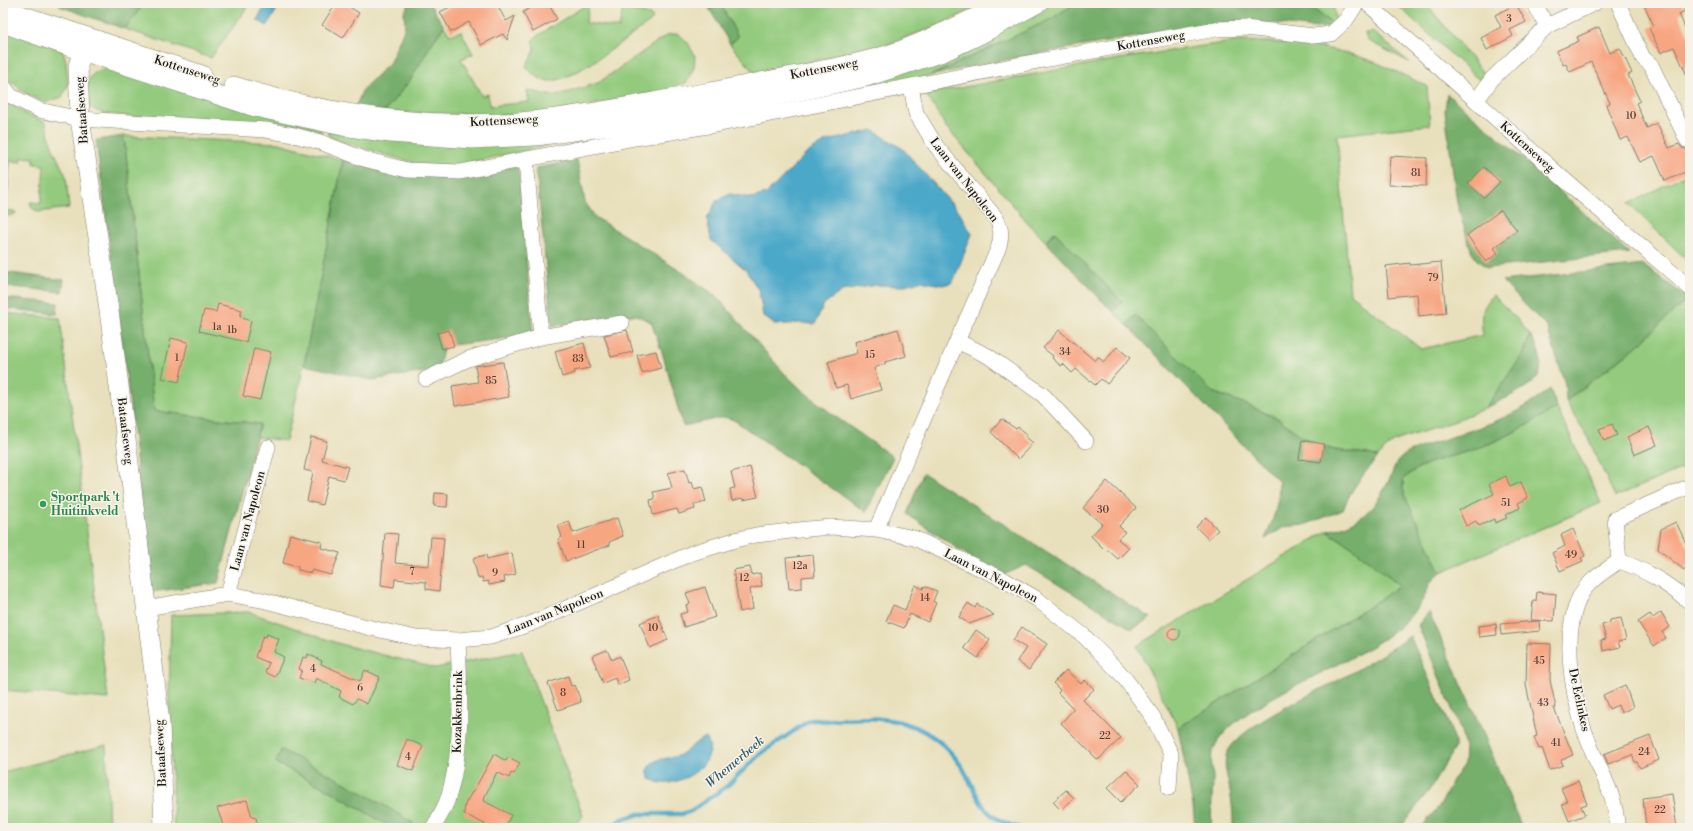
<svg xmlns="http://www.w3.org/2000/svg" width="1693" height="831" font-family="'Libre Bodoni',serif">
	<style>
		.green { fill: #93ca7d; stroke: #58734c }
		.forest { fill: #76ae6c; stroke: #496544 }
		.water { fill: #4ba8c9; stroke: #346272 }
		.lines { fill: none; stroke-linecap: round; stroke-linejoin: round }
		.stream { stroke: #4ba8c9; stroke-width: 4.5 }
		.building { fill: #f7a682 }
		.minor-casing { stroke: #827e6c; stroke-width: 16 }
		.major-casing { stroke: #827e6c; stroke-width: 20 }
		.minor { stroke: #fff; stroke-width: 15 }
		.major { stroke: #fff; stroke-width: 19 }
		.leisure-dot { fill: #2e9e5b; stroke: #f7f3e8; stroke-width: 1.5 }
		.labels { text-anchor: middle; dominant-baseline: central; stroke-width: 3; stroke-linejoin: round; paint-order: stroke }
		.number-label { font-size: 10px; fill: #533e36 }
		.street-label { font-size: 12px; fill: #1c1c1c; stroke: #f7f3e8 }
		.leisure-label { font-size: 12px; font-weight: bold; fill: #27864d; stroke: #f7f3e8; text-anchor: start }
		.water-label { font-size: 13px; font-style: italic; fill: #315b6a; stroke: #f7f3e8 }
	</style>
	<rect width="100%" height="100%" fill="#f7f3e8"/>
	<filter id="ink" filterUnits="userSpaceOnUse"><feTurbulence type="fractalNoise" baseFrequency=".025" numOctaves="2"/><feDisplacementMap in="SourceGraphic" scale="8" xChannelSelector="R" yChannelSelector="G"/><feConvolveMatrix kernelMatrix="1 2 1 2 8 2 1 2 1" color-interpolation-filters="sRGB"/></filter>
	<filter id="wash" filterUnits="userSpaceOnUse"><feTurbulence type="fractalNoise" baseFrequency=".012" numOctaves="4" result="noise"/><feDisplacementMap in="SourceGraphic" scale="16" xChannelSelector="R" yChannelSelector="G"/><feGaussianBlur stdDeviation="0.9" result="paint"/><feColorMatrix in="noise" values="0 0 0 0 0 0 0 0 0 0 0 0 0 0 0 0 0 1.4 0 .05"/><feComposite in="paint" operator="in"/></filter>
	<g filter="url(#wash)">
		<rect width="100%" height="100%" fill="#e8e0bc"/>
		<path class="green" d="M144 3H250L211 58 125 29Z
			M589 3 586 23 619 28 623 8 650 15 653 19 650 22C628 37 575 80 551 81 541 81 531 74 526 66 531 57 537 51 532 41L537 36Z
			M720 3H986L935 27 882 46 801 64 754 72 730 44 738 37Z
			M1048 3H1076L1049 20 930 76 865 87 760 109 1009 26Z
			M1305 3H1333L1336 21 1333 24Z
			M1395 3H1423L1432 11 1485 75 1479 80Z
			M3 26 63 51 66 61 68 85 62 97 45 103 25 93 3 75Z
			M444 26 450 35 461 31 473 54 461 59 482 96 488 94 490 106 529 102 527 90 552 96 572 91 598 83 667 35 678 34 688 43 695 56 694 67 687 82 673 89 537 116 384 112 411 79 430 46Z
			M1374 32V33L1409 62 1367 40 1365 33Z
			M1241 41C1279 42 1320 44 1357 56 1381 63 1404 76 1427 86L1430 125 1337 135 1350 294 1421 349 1483 335C1480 316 1481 309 1493 295L1517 319 1530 335 1524 353 1485 408 1455 421 1395 441 1385 449 1378 457 1368 454 1335 450 1321 446 1304 438 1279 419 1243 403 1212 392 1135 315 1127 325 1113 312 1122 302 1054 232 1046 242 1029 224 946 127 926 94C1031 75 1135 54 1241 41Z
			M107 67 321 129 322 131 320 135 106 114C97 112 91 109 86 102 87 81 86 75 107 67Z
			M3 98 26 114 45 122 53 149 66 176 69 208 38 212 32 208 30 202 41 203 44 165 34 164V158L22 157 21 162 10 161 6 210 16 212 15 214 3 217Z
			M328 131 586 137 459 165H435L414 163 330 138 328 135Z
			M124 136 279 143 343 160 304 365 286 441 256 437 260 424 154 411Z
			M1684 175 1690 186V263L1629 204Z
			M1688 298 1690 301V465L1615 497 1589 440 1566 401 1638 345Z
			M3 313 60 318 108 699 3 690Z
			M1557 408 1601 503 1441 572 1407 501 1403 489V480C1422 459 1456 457 1481 447 1508 437 1532 422 1557 408Z
			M1327 531 1353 548 1400 585 1381 599 1178 728 1137 646Z
			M249 612 340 644 435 668 522 651 583 816 572 828H410L413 824 276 763 334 793 392 828H174L169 701 171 615Z
			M106 745 109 828H3V772Z"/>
		<path class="forest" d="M61 3H144L125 29 59 6Z
			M410 3H429L444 26 430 46 411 79 384 112 355 108 363 89 390 62 405 27 404 12Z
			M706 3H720L738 37 730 44Z
			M1076 3H1305L1333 24 1331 27 1317 28 1270 23 1205 25 1030 55 960 69 930 76 1049 20Z
			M1447 94 1513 150 1629 253 1487 268 1475 258 1471 250 1457 203 1445 110Z
			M124 136 154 411 260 424 218 583 151 592 131 413 96 140Z
			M343 160 383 169 518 167 533 335 444 346 438 370 372 380 304 365Z
			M577 160 585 202 595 217 685 274 716 296 784 373 803 391 836 417 893 457 866 512 734 420 724 417 683 426 663 355 651 322 636 315H622L552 326 536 168Z
			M1055 232 1122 302 1113 312 1046 242Z
			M1643 265 1688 298 1638 345 1566 401 1565 384 1547 327 1502 281Z
			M3 272 64 280 62 292 3 286Z
			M3 298 58 303 57 314 3 308Z
			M1135 315 1212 392 1243 403 1279 419 1304 438 1321 446 1335 450 1368 454 1378 457C1365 473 1350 489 1343 510L1304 525 1284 527 1265 539C1274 518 1279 504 1279 482L1127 325Z
			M1530 335C1538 346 1546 367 1536 379 1527 389 1498 402 1485 408L1524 353Z
			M1550 389 1557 408C1532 422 1508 437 1481 447 1456 457 1422 459 1403 480V489L1407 501 1441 572C1429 580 1429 587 1423 599 1417 610 1406 621 1397 629 1379 643 1357 655 1337 665 1304 682 1227 714 1213 750 1210 759 1212 767 1213 777 1213 794 1210 811 1212 828H1195L1193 806 1178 728 1381 599 1400 585 1353 548 1327 531C1361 524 1375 509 1390 478 1398 462 1393 463 1409 452 1457 433 1511 423 1550 389Z
			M923 473 1151 618 1132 629 1026 565 999 577 907 514Z
			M1429 612 1482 730 1522 828H1420L1441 804 1454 778 1464 764 1465 747 1461 731 1418 625Z
			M1410 636 1449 725 1455 741V747L1430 789 1400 828H1233C1233 818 1233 808 1231 798 1230 784 1223 769 1226 756 1234 727 1320 691 1346 676 1368 664 1390 650 1410 636Z
			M281 750C327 772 370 796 413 823L410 828H392L334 793 276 763Z"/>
		<path class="water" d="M266 3H281L267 26 257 20Z
			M873 130 903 149 959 212 972 234 953 282 943 285 920 281 901 286 876 285 842 291 824 304 815 324 800 323 775 325 763 316 759 291 746 270 711 240 707 219 717 200 730 194 751 198 766 194 806 154 824 142Z
			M703 738 707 739C719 761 688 781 668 783 662 784 656 782 650 779L647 770C653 756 669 760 680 755 688 751 695 742 703 738Z"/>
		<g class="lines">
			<path class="stream" d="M611 828 620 820 639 814H682L691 811 727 786 760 754 810 720H817L824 721C879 714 928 716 962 767 975 787 979 812 1003 822 1009 825 1015 826 1020 828"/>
		</g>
		<g id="blocks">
			<path class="building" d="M336 3H343L359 13 343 38 322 25Z
				M458 3H496L506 21 515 16 507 40 503 34 481 45 469 22 451 32 440 12Z
				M540 3H548L557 19 533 32 523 12Z
				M1643 3H1681L1685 11 1679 14 1690 39V82L1674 47 1661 53 1649 28 1654 26Z
				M1516 4 1526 22 1510 30 1513 36 1487 50 1481 38 1501 27 1495 15Z
				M1599 27 1610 53 1620 48 1632 73 1628 75 1640 101 1636 103 1647 128 1657 123 1669 148 1679 144 1682 148 1686 149 1690 157V170L1665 181 1654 156 1640 162 1628 137 1620 140 1606 105 1610 103 1591 62 1570 72 1566 64 1563 65 1556 51 1579 41 1577 37Z
				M1390 156 1427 158 1426 186 1388 185Z
				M1484 167 1500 182 1484 198 1468 183Z
				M1501 210 1517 230 1494 248 1498 253 1486 262 1467 235Z
				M1441 262 1446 313 1419 316 1417 294 1389 297 1386 266 1410 263V265Z
				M218 304 242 310 240 317 251 321 246 342 199 331 204 310 216 312Z
				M898 329 906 356 885 362V364L874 368 881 390 851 399 847 385 836 388 828 362 857 353 854 342Z
				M449 330 454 346 442 349 437 333Z
				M627 330 633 352 611 357 604 335Z
				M1059 330 1095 361 1098 357 1104 362 1117 347 1130 358 1107 384 1101 379 1095 385 1076 369 1072 373 1063 364 1061 366 1052 358 1053 356 1043 348Z
				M171 338 188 342 179 382 162 378Z
				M584 343 590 368 574 371 575 373 562 377 555 351Z
				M254 348 271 352 260 400 243 396Z
				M656 351 661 368 642 373 637 355Z
				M503 362 509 397 455 406 452 386 478 382 475 366Z
				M1002 419 1016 429 1018 427 1027 434 1025 436 1033 443 1018 459 991 432Z
				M1612 424 1617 435 1604 441 1599 429Z
				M1649 427 1657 445 1634 455 1627 437Z
				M311 437 327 441 322 460 348 467 344 480 329 476 322 505 307 501 313 472 304 470Z
				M1302 440 1324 444 1321 462 1299 459Z
				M750 467 758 497 743 500 742 498 732 501 730 489 735 488 731 472Z
				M685 469 689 483 692 482 694 489 702 487 706 502 694 505 695 509 679 514 677 509 653 515 650 500 655 499 653 492 672 488 668 473Z
				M1506 476 1510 487 1521 482 1528 498 1518 503 1520 508 1505 515 1507 518 1495 523 1494 519 1479 526 1476 521 1466 526 1459 510 1494 494 1489 484Z
				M1107 481 1136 508 1119 526 1125 532 1118 539 1129 548 1118 559 1108 550 1106 551 1091 536 1102 524 1083 508Z
				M435 493 448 494 447 507 434 506Z
				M1206 517 1218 530 1208 539 1196 527Z
				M617 518 623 536 609 542 610 545 566 561 558 539 562 537 558 525 569 521 573 533Z
				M1676 522 1690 552V562L1684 570 1658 549 1661 529Z
				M1573 529 1585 556 1581 558 1583 561 1560 571 1552 553 1565 546 1561 535Z
				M385 533 398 534 395 563 429 566 431 537 444 538 439 591 426 589V582L395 579 394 587 381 585Z
				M290 534 322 542 321 548 340 553 331 575 312 570 311 573 298 570V567L283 563Z
				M512 553 516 574 504 577 505 582 489 585 488 581 483 582 482 577 478 578 473 558 486 555 487 559Z
				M813 555 815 576 802 577V588L789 589 786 558Z
				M750 567 752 575 760 573 762 586 750 589 753 609 740 612 733 570Z
				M915 585 923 589 924 586 937 591 933 601 936 603 928 622 910 614 904 628 886 621 893 605 905 610Z
				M705 587 715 617 684 627 680 614 688 612 686 605 690 604 686 593Z
				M1537 592 1556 594 1554 621 1531 620 1533 601H1536Z
				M968 603 975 608 977 604 994 615 969 624 959 617Z
				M1661 612 1670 627 1662 632 1666 638 1654 646 1638 622 1650 614 1653 618Z
				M658 615 668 640 650 648 640 623Z
				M1621 618 1626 640 1618 642 1620 647 1603 651 1601 640 1606 639 1602 625 1610 623V620Z
				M1539 621 1540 631 1501 635 1500 624Z
				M1496 624 1497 635 1479 637 1478 626Z
				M1022 627 1047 644 1029 670 1017 661 1026 648 1013 640Z
				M1168 634a6 6 0 1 1 12 0a6 6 0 1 1-12 0Z
				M976 630 990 640 978 658 964 648Z
				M267 634 279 639 274 652 284 657 275 677 265 672 269 663 255 657 263 636 266 637Z
				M1527 643 1551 644 1550 680 1556 708H1554L1573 755 1561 760 1563 765 1550 770 1542 748 1539 749 1534 737 1537 736 1526 685Z
				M607 650 612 660 620 656 629 680 618 685 615 678 603 683 592 656Z
				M308 654 322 661 321 664 360 681 365 670 380 677 367 704 357 699 353 704 339 697 341 691 316 678 314 683 299 678 302 670 299 669 303 657 307 658Z
				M1066 670 1081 684 1085 680 1094 689 1083 700 1121 738 1098 760 1061 723 1074 709 1058 693 1060 690 1053 683Z
				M568 676 571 686 575 685 581 702 558 710 548 683Z
				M1625 685 1633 707 1621 713 1618 705 1609 709 1603 695Z
				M1650 736 1659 760 1640 768 1637 762H1635L1632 755 1608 764 1604 754Z
				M407 739 423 746 413 771 397 765Z
				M494 754 506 761 508 757 520 763 514 774 511 773 509 778 497 772 484 798H485L484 801 511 815 505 828H483L485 824 464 814 465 804 472 792H473Z
				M1126 770 1140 784 1121 802 1107 788Z
				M1578 781 1587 804 1581 806 1585 815 1569 821 1562 804 1567 802 1561 788Z
				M1066 790 1074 798 1061 810 1053 802Z
				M1672 794 1677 828H1646L1643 798Z
				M247 800 252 817 256 818 258 828H222V822L217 808Z"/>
		</g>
	</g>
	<g filter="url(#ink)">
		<use href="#blocks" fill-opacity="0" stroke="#827e6c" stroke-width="1"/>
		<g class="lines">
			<g class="minor-casing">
				<path id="minor" d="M1367 3 1559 175 1690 288
					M1534 3 1547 26
					M1618 3 1643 58 1651 65 1687 140
					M3 86 11 96 39 110 80 119 266 130 294 135 320 142 364 159 407 170 460 172 635 138 720 124 1038 61 1216 29 1245 28 1314 36 1331 34 1346 20 1357 3
					M1476 101 1492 79 1547 26 1595 3
					M526 160 541 337
					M957 341 988 356 1043 395 1086 441
					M426 379 468 359 541 337 622 323
					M876 530 957 341 998 249C1002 237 1002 229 996 218L936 146 916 113 911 86
					M1619 561 1615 519 1690 486
					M228 594 268 447
					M146 608 228 594 262 600 371 628 416 638 458 640 491 637 530 624 692 553 735 540 756 535 808 529 831 527 876 530 914 538 1001 578 1037 599 1084 636 1123 676 1153 717 1171 754 1169 788
					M433 828C438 819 445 808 448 798 464 746 460 693 458 640
					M1617 828C1617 798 1602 775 1591 748 1574 707 1560 640 1579 598 1587 581 1604 572 1619 561 1647 570 1667 584 1690 602"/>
			</g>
			<g class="major-casing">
				<path id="major" d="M3 9 202 75
					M3 23 82 51 255 107 343 126 390 133 472 139 536 136 610 126 710 110 866 77 943 52 981 34 1038 3
					M86 40 78 66 80 119 108 303 127 447 160 723 164 828
					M234 86C329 116 440 131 540 120 596 114 650 102 705 93 738 87 770 80 803 74 838 67 874 61 907 48 941 35 973 19 1005 3"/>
			</g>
			<use href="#minor" class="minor"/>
			<use href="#major" class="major"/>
		</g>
	</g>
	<circle class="leisure-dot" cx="43" cy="504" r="4"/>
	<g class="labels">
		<g class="number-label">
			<text x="1509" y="19">3</text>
			<text x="1631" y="116">10</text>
			<text x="1416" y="173">81</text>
			<text x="1433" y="278">79</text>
			<text x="217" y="327">1a</text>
			<text x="232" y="330">1b</text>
			<text x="1065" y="352">34</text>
			<text x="870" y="355">15</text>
			<text x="177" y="358">1</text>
			<text x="578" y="359">83</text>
			<text x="491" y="381">85</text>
			<text x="1506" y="503">51</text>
			<text x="1103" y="510">30</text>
			<text x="581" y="545">11</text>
			<text x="1571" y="555">49</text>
			<text x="800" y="566">12a</text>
			<text x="412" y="572">7</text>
			<text x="495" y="573">9</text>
			<text x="744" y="578">12</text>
			<text x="925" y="598">14</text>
			<text x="653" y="628">10</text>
			<text x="1539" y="661">45</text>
			<text x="313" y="669">4</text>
			<text x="360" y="688">6</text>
			<text x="563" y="693">8</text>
			<text x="1543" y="703">43</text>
			<text x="1105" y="736">22</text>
			<text x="1556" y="743">41</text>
			<text x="1644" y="752">24</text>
			<text x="408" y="757">4</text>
			<text x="1660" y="810">22</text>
		</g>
		<g class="street-label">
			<text transform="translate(1151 41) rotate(-10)">Kottenseweg</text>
			<text transform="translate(824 69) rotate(-11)">Kottenseweg</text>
			<text transform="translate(187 70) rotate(18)">Kottenseweg</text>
			<text transform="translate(82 110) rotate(-94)">Bataafseweg</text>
			<text transform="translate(504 121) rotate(-3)">Kottenseweg</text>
			<text transform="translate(1527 147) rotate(42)">Kottenseweg</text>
			<text transform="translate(964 180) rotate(52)">Laan van Napoleon</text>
			<text transform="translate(125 431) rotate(83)">Bataafseweg</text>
			<text transform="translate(248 521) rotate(-75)">Laan van Napoleon</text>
			<text transform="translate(991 576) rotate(27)">Laan van Napoleon</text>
			<text transform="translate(555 612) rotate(-22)">Laan van Napoleon</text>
			<text transform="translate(1579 700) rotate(78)">De Eelinkes</text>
			<text transform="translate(458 712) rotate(-89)">Kozakkenbrink</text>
			<text transform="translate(161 753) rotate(-93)">Bataafseweg</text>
		</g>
		<g class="leisure-label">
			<text x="51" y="497">Sportpark 't<tspan x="51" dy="14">Huitinkveld</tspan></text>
		</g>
		<g class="water-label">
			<text transform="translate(735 762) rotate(-40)">Whemerbeek</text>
		</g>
	</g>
	<rect width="1693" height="831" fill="none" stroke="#f7f3e8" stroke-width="16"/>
</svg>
